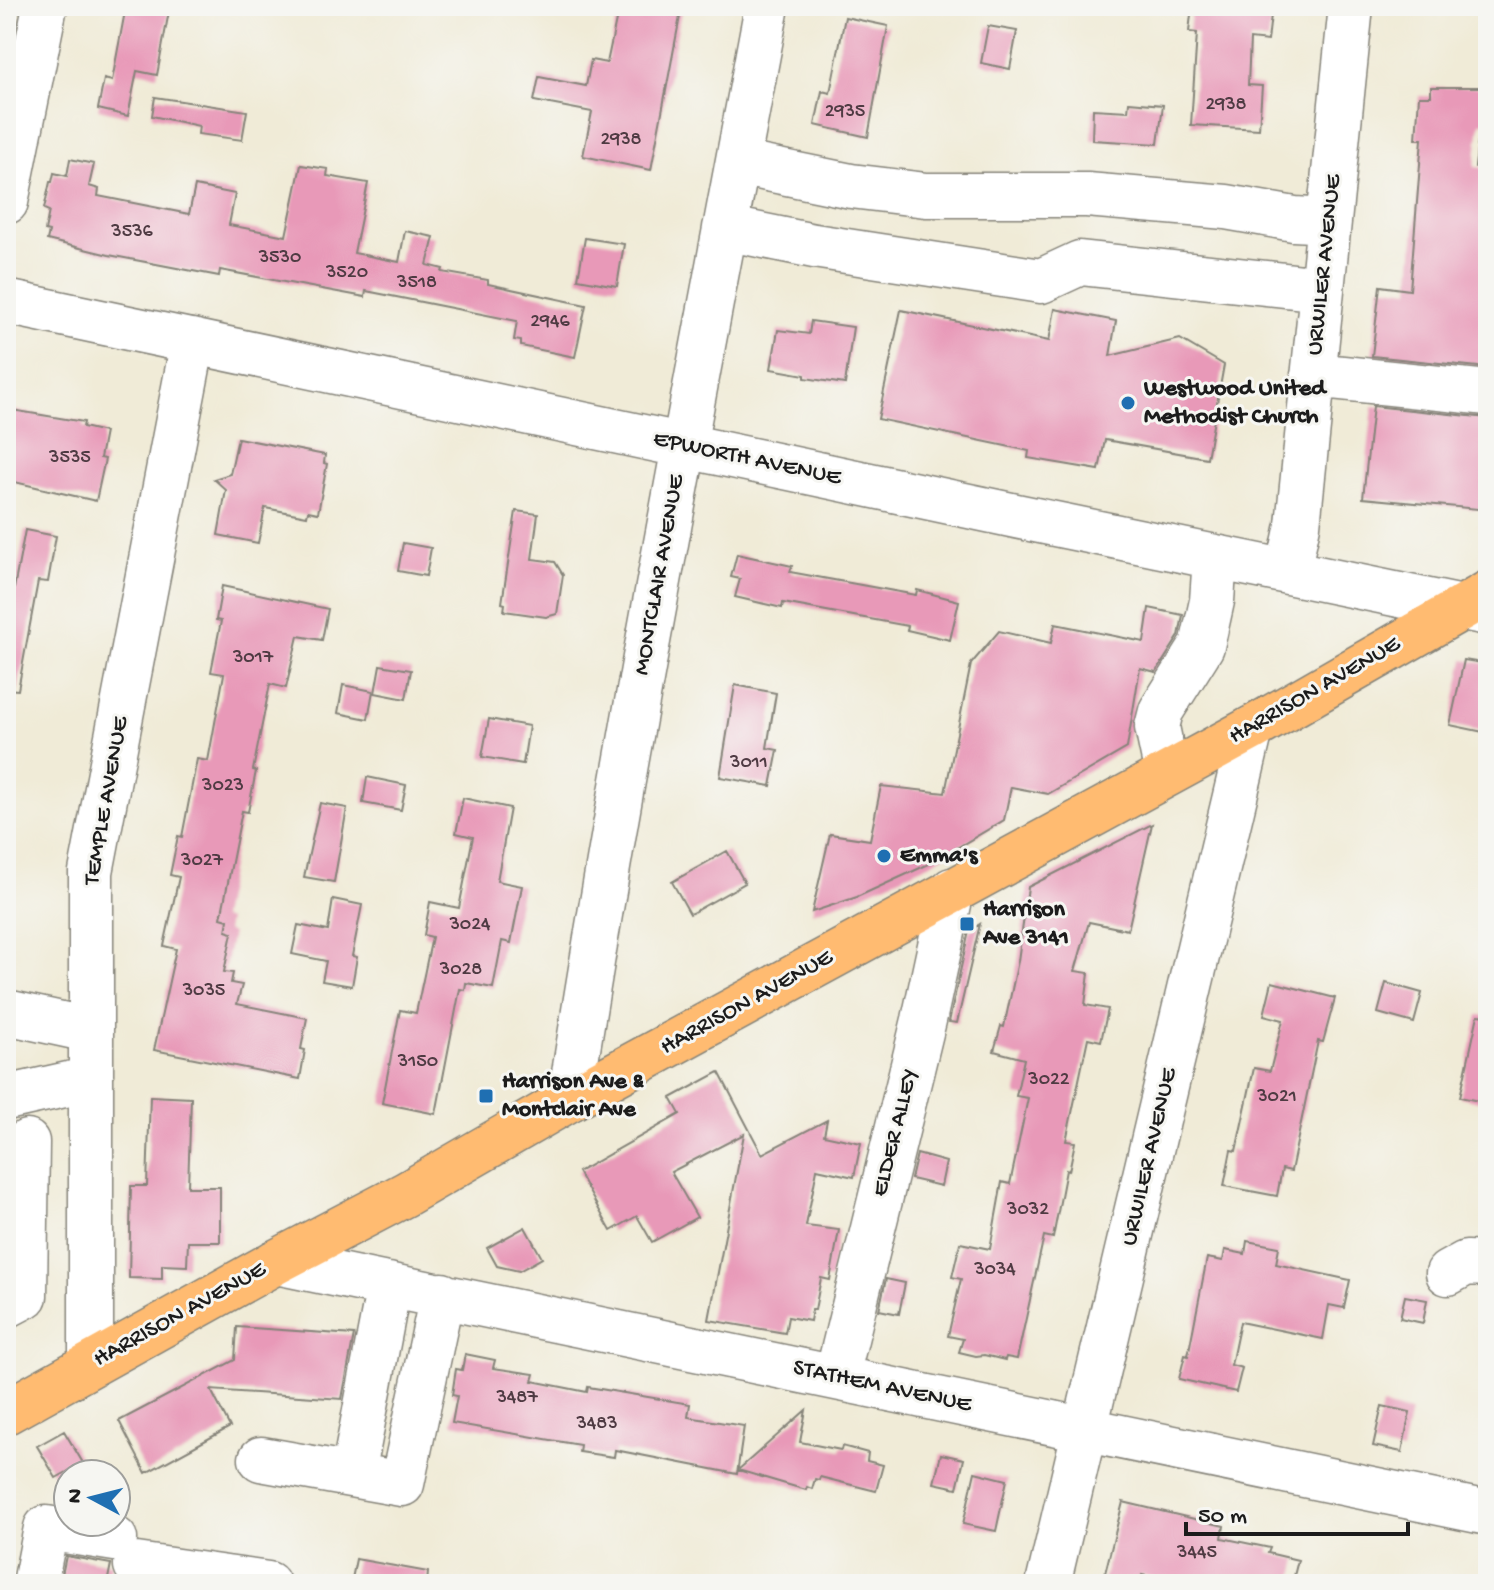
<svg xmlns="http://www.w3.org/2000/svg" width="1494" height="1590" font-family="'Gochi Hand',sans-serif">
	<style>
		.building { fill: #e899b8 }
		.lines { fill: none; stroke-linecap: round; stroke-linejoin: round }
		.minor-casing { stroke: #86847a; stroke-width: 47 }
		.major-casing { stroke: #86847a; stroke-width: 47 }
		.minor { stroke: #fff; stroke-width: 44 }
		.major { stroke: #ffbb71; stroke-width: 44 }
		.poi-dot { fill: #1f6fb2; stroke: #f6f6f2; stroke-width: 3 }
		.labels { text-anchor: middle; dominant-baseline: central; stroke-width: 6; stroke-linejoin: round; paint-order: stroke }
		.number-label { font-size: 20px; fill: #4f3b43 }
		.street-label { font-size: 24px; fill: #1c1c1c; stroke: #f6f6f2 }
		.poi-label { font-size: 24px; font-weight: bold; fill: #1c1c1c; stroke: #f6f6f2; text-anchor: start }
	</style>
	<rect width="100%" height="100%" fill="#f6f6f2"/>
	<filter id="ink" filterUnits="userSpaceOnUse"><feTurbulence type="fractalNoise" baseFrequency=".0125" numOctaves="2"/><feDisplacementMap in="SourceGraphic" scale="16" xChannelSelector="R" yChannelSelector="G"/><feConvolveMatrix kernelMatrix="1 2 1 2 8 2 1 2 1" color-interpolation-filters="sRGB"/></filter>
	<filter id="wash" filterUnits="userSpaceOnUse"><feTurbulence type="fractalNoise" baseFrequency=".006" numOctaves="4" result="noise"/><feDisplacementMap in="SourceGraphic" scale="32" xChannelSelector="R" yChannelSelector="G"/><feGaussianBlur stdDeviation="1.8" result="paint"/><feColorMatrix in="noise" values="0 0 0 0 0 0 0 0 0 0 0 0 0 0 0 0 0 1.4 0 .05"/><feComposite in="paint" operator="in"/></filter>
	<g filter="url(#wash)">
		<rect width="100%" height="100%" fill="#f0ebd7"/>
		<g id="blocks">
			<path class="building" d="M126 6H170L157 75 137 71 128 116 98 109 104 79 112 81Z
				M619 6H682L651 170 583 156 592 112 534 101 539 77 586 86 591 60 607 63Z
				M1192 6H1272L1268 41 1250 39 1248 85 1262 86 1259 129 1191 125 1197 33 1189 32Z
				M845 17 888 26 868 137 815 125 822 91 830 93Z
				M988 26 1017 31 1010 69 981 63Z
				M1431 87H1482V95L1488 96V123H1480L1475 167 1488 168V368L1372 356 1380 286 1410 290 1422 139H1416L1419 96H1431Z
				M155 97 247 111 242 140 198 134 199 126 152 116Z
				M1129 102 1163 105 1158 144 1092 140 1093 109 1128 111Z
				M70 159 94 164 89 186 99 189 98 196 189 214 195 186 235 194 229 225 286 236 301 165 328 169 327 176 368 183 354 253 399 262 405 231 434 237 427 265 443 269 442 272 488 280V284L586 305 575 357 521 346V341L514 340 517 321 366 291 365 297 220 270 219 276 109 255 47 240 49 232 45 231 49 211 44 209 50 182H52L54 173 67 176Z
				M585 238 624 244 617 286 578 279Z
				M1055 309 1116 321 1110 356 1180 339 1224 365 1207 458 1105 440 1099 470 1028 458 1029 451 878 419 901 310 1049 341Z
				M811 321 853 327 845 384 805 378V375L771 369 778 330 809 334Z
				M1373 406 1488 418V510L1363 498Z
				M6 409 84 422 83 427 105 432 100 458 105 459 96 501 6 480Z
				M238 438 325 455 324 463 327 464 318 513 308 511 307 516 265 508 258 543 218 535 226 490 214 479 230 474Z
				M516 511 538 514 532 559 555 562 563 575 557 614 546 617 504 611 505 604 502 603Z
				M25 530 56 536 48 582 38 581 18 690 6 689V598L12 599Z
				M403 543 431 548 426 576 398 571Z
				M737 554 792 566 790 572 916 595 917 590 959 601 950 640 907 630 908 626 783 603 782 608 735 597 740 579 731 577Z
				M222 586 328 609 322 640 298 636 286 688 270 684 253 770 256 771 248 812 242 811 221 918 228 920 226 931 232 933 224 972 233 973 231 983 242 985 237 1004 307 1018 301 1049 305 1050 300 1079 154 1050 176 949 164 946 179 877 170 875 178 836 182 837 197 759 208 761 224 674 211 672 221 621 216 620Z
				M1149 608 1183 615 1179 636 1156 672 1140 668 1127 748 1048 794 1011 787 1004 820 931 863 857 897 812 912 830 834 870 840 881 786 945 793 971 664 999 631 1051 643 1055 624 1144 642Z
				M1464 660 1488 664V733L1450 725Z
				M380 665 411 670 406 699 375 693Z
				M343 685 373 691 368 719 338 713Z
				M735 685 776 693 767 748 778 750 771 786 720 777Z
				M489 719 529 726 523 764 482 757Z
				M367 777 406 785 401 810 363 803Z
				M463 798 510 808 497 881 522 886 511 943 502 941 493 988 466 983 465 990 460 989 436 1114 382 1103 400 1010 416 1013 432 937 424 935 430 902 459 908 473 837 456 833Z
				M320 803 347 808 334 882 304 877Z
				M1152 824 1128 930 1089 922 1075 971 1089 973 1085 1005 1108 1009 1101 1041 1088 1038 1066 1141 1075 1142 1069 1171 1066 1170 1053 1238 1044 1236 1017 1359 1006 1357 1005 1360 984 1355 976 1356 959 1352 963 1339 948 1336 961 1279 952 1277 960 1243 990 1249 1002 1182 1010 1184 1028 1098 1016 1096 1024 1059 994 1051 1001 1026 1004 1027 1018 961 1028 887Z
				M727 851 745 883 690 914 672 882Z
				M333 899 362 905 352 956 357 957 352 986 322 981 326 961 292 954 298 925 328 931Z
				M980 924 957 1023 949 1022 969 931Z
				M1272 982 1335 998 1323 1042 1318 1041 1291 1171 1282 1169 1277 1196 1224 1186 1231 1150 1236 1151 1254 1068 1270 1071 1283 1020 1264 1015Z
				M1386 983 1422 993 1414 1023 1378 1013Z
				M1478 1015 1488 1016V1103L1460 1097Z
				M719 1072 762 1154 827 1120 824 1135 861 1143 854 1177 817 1169 806 1226 839 1230 830 1280 821 1278 815 1310H812L810 1321 788 1317 785 1333 709 1320 744 1134 671 1172 697 1217 652 1242 637 1216 611 1231 578 1172 680 1114 671 1098Z
				M150 1096 191 1098 188 1187H220V1242H188L187 1266 162 1265V1279L129 1278 131 1186H147Z
				M917 1154 946 1162 941 1186 911 1179Z
				M525 1227 542 1258 519 1271 497 1266 487 1248Z
				M1247 1241 1279 1247 1276 1264 1350 1280 1344 1308 1329 1305 1323 1339 1240 1322 1231 1365 1242 1368 1236 1392 1179 1379 1185 1355 1188 1356 1207 1258 1223 1261 1225 1250 1245 1254Z
				M886 1279 905 1283 899 1314 879 1310Z
				M1405 1296 1427 1300 1423 1323 1400 1318Z
				M237 1327 354 1335 342 1399 211 1390 230 1427 146 1473 119 1421 235 1360Z
				M465 1354 495 1360 493 1368 534 1374 532 1381 587 1392 588 1387 690 1404 688 1417 744 1426 737 1474 615 1450 614 1457 579 1452 580 1445 452 1423 457 1396 452 1395 456 1369 462 1370Z
				M1382 1406 1410 1412 1402 1452 1373 1446Z
				M806 1410 800 1442 841 1450 842 1446 868 1453 867 1461 883 1465 876 1491 820 1477 819 1480 815 1479 812 1489 807 1487 806 1490 738 1470Z
				M64 1431 83 1463 56 1478 37 1446Z
				M941 1454 964 1459 957 1488 934 1483Z
				M975 1472 1007 1480 996 1531 963 1524Z
				M1123 1502 1224 1526 1222 1538 1270 1548 1268 1553 1298 1560 1292 1584H1181L1142 1575 1139 1584 1103 1581Z
				M66 1556 111 1564 107 1584H60Z
				M356 1559 428 1572 427 1584H351Z"/>
		</g>
	</g>
	<g filter="url(#ink)">
		<use href="#blocks" fill-opacity="0" stroke="#86847a" stroke-width="2"/>
		<g class="lines">
			<g class="minor-casing">
				<path id="minor" d="M738 163 851 186 926 195H1087L1226 207 1294 219 1329 221
					M6 202 45 6
					M725 228 814 246 1041 281 1080 263 1322 289
					M6 302 1016 516 1487 613
					M1313 375 1488 393
					M1288 572 1298 525 1351 6
					M1167 774 1157 727 1161 711 1202 646 1212 601 1215 557
					M6 1012 89 1030
					M6 1098 91 1079
					M570 1099C627 733 699 370 767 6
					M276 1262 1488 1513
					M1448 1273 1466 1263 1488 1264
					M6 1306 25 1296 27 1142
					M91 1364V872L193 341
					M837 1376 924 1020 952 890
					M261 1459 402 1484 442 1295
					M353 1474 389 1285
					M136 1565 226 1578
					M35 1584 46 1528 115 1539
					M225 1584 226 1578 268 1584
					M1048 1584 1251 729"/>
			</g>
			<g class="major-casing">
				<path id="major" d="M6 1412 276 1262 406 1194 570 1099 1251 729 1488 593"/>
			</g>
			<use href="#minor" class="minor"/>
			<use href="#major" class="major"/>
		</g>
	</g>
	<g class="poi-dot">
		<circle cx="1128" cy="403" r="8"/>
		<circle cx="884" cy="856" r="8"/>
		<rect x="959" y="916" width="16" height="16" rx="4"/>
		<rect x="478" y="1088" width="16" height="16" rx="4"/>
	</g>
	<g class="labels">
		<g class="number-label">
			<text x="1226" y="105">2938</text>
			<text x="845" y="112">2935</text>
			<text x="621" y="140">2938</text>
			<text x="132" y="232">3536</text>
			<text x="280" y="258">3530</text>
			<text x="347" y="273">3520</text>
			<text x="417" y="283">3518</text>
			<text x="550" y="322">2946</text>
			<text x="70" y="458">3535</text>
			<text x="253" y="658">3017</text>
			<text x="749" y="763">3011</text>
			<text x="223" y="786">3023</text>
			<text x="202" y="861">3027</text>
			<text x="470" y="925">3024</text>
			<text x="461" y="970">3028</text>
			<text x="204" y="991">3035</text>
			<text x="418" y="1062">3150</text>
			<text x="1049" y="1080">3022</text>
			<text x="1277" y="1097">3021</text>
			<text x="1028" y="1210">3032</text>
			<text x="995" y="1270">3034</text>
			<text x="517" y="1398">3487</text>
			<text x="597" y="1424">3483</text>
			<text x="1197" y="1553">3445</text>
		</g>
		<g class="street-label">
			<text transform="translate(1325 265) rotate(-84)">URWILER AVENUE</text>
			<text transform="translate(747 459) rotate(12)">EPWORTH AVENUE</text>
			<text transform="translate(660 575) rotate(-80)">MONTCLAIR AVENUE</text>
			<text transform="translate(1315 691) rotate(-30)">HARRISON AVENUE</text>
			<text transform="translate(107 801) rotate(-80)">TEMPLE AVENUE</text>
			<text transform="translate(747 1003) rotate(-29)">HARRISON AVENUE</text>
			<text transform="translate(896 1133) rotate(-76)">ELDER ALLEY</text>
			<text transform="translate(1150 1157) rotate(-77)">URWILER AVENUE</text>
			<text transform="translate(180 1315) rotate(-29)">HARRISON AVENUE</text>
			<text transform="translate(882 1387) rotate(12)">STATHEM AVENUE</text>
		</g>
		<g class="poi-label">
			<text x="1144" y="389">Westwood United<tspan x="1144" dy="28">Methodist Church</tspan></text>
			<text x="900" y="856">Emma's</text>
			<text x="983" y="910">Harrison<tspan x="983" dy="28">Ave 3141</tspan></text>
			<text x="502" y="1082">Harrison Ave &amp;<tspan x="502" dy="28">Montclair Ave</tspan></text>
		</g>
	</g>
	<rect width="1494" height="1590" fill="none" stroke="#f6f6f2" stroke-width="32"/>
	<g transform="translate(92 1498) rotate(277)"><circle r="38" fill="#f6f6f2" stroke="#9f9f9c" stroke-width="2"/>
	<path d="M0-6L14 30L0 20L-14 30Z" fill="#1f6fb2"/>
	<text y="-12" font-size="22" font-weight="bold" text-anchor="middle" fill="#1c1c1c">N</text>
	</g>
	<path d="M1186 1522v12h222v-12" fill="none" stroke="#1c1c1c" stroke-width="4"/>
	<text x="1198" y="1522" font-size="24" fill="#1c1c1c" stroke="#f6f6f2" stroke-width="6" paint-order="stroke">50 m</text>
</svg>
